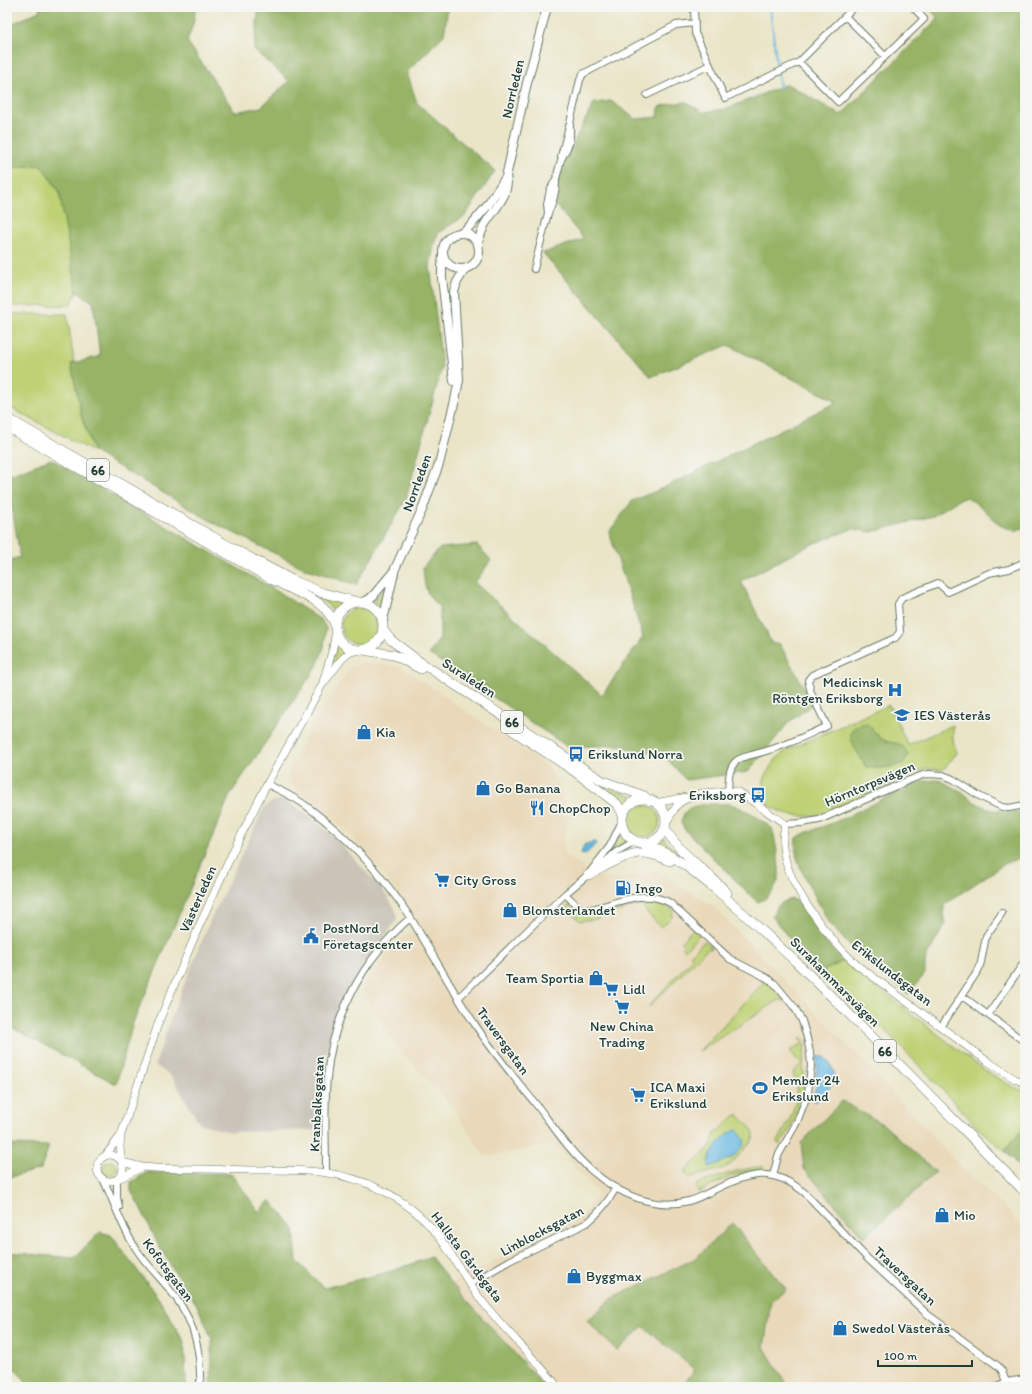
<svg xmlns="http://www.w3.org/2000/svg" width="1032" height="1394" font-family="Itim,sans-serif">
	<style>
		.built { fill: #e9d9ba }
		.industrial { fill: #c9c3b8 }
		.green { fill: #bed175; stroke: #6e8754; fill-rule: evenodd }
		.forest { fill: #96b366; stroke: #5a784d }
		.water { fill: #66b8e1; stroke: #427a8a }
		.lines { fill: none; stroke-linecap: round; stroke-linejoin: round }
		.stream { stroke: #66b8e1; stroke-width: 2 }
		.minor-casing { stroke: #667867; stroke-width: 8 }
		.tertiary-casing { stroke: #667867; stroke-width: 8 }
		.secondary-casing { stroke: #667867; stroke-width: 10 }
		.primary-casing { stroke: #667867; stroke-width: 10 }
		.minor { stroke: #fff; stroke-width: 6 }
		.tertiary { stroke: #fff; stroke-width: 7 }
		.secondary { stroke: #fff; stroke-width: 8 }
		.primary { stroke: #fff; stroke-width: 9 }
		.labels { text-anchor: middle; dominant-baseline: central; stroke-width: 3.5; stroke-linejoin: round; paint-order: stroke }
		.shield { fill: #f6f6f2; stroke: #60746d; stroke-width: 1 }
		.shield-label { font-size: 13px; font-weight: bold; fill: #1f3d34 }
		.street-label { font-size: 14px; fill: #1f3d34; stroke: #f6f6f2 }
		.poi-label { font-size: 14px; fill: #1f3d34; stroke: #f6f6f2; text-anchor: start }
	</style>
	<rect width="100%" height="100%" fill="#f6f6f2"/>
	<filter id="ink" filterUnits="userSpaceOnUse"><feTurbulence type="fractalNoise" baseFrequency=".025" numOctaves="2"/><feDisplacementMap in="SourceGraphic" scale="8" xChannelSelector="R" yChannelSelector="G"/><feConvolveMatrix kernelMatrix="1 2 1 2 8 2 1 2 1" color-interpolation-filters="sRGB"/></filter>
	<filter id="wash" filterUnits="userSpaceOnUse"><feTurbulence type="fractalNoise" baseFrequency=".012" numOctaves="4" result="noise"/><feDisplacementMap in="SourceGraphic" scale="16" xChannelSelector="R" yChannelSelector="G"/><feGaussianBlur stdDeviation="0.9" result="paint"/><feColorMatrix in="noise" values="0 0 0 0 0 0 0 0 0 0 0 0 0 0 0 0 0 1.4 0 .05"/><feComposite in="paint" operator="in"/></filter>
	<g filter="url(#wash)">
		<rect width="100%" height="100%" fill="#eae5c7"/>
		<path class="built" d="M363 663 400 666 547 766 557 780 561 792 564 810 569 817 564 841 565 855 599 877 617 879 655 871 713 906 863 1061 962 1168 1025 1228V1387H545L450 1283 583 1216 598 1193 554 1144 485 1157 451 1106 399 1049 362 993 371 974 398 940 418 927 385 875 343 828 292 786 289 776V767L311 728 349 668Z"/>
		<path class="industrial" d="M283 799 307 814 334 837 381 888 394 907 397 914V920L375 950 359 974 346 995 334 1025 326 1054 322 1083V1130L229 1132 199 1123 172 1077 155 1065 173 1012 209 923 264 808 272 802Z"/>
		<path class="green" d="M41 165 59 191 77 292 71 305 7 306 9 168Z
			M7 314H67L82 418 94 452 7 406Z
			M388 584 382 609 373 601Z
			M319 597 343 603 338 607 335 613 327 604 318 598Z
			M341 626a18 18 0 1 1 36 0a18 18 0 1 1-36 0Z
			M337 643 346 651 339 657 332 668H331Z
			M889 705 908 745 953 725V740L957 753 943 770 926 769 920 771C897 781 874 792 851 802 839 807 826 814 813 816 801 817 786 815 775 809 767 805 761 799 762 790 764 773 773 760 787 750Z
			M605 786 636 797 629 800 623 805 620 801 604 788Z
			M628 821a16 16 0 1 1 32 0a16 16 0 1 1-32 0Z
			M620 833 627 841 622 844 609 854Z
			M664 838 668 844 688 861 656 845Z
			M651 901 666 905 673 911 672 917 663 926H660L640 905 601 916 597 919 580 921 566 908 568 905C575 908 580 913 588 914L638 902Z
			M693 929 699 935 685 950 682 947 684 945 681 942Z
			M704 941 710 945 712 949 708 948 649 1007 654 1000 693 958 690 955Z
			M843 961 983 1069 1013 1087 1025 1091V1128H1023L1005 1151 980 1130 933 1080 868 1013 823 971Z
			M763 979 774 987 785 999 784 1001 783 1002 781 999 699 1051 763 983 760 980Z
			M800 1038H802L804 1040C806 1049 803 1058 803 1067 803 1072 805 1077 805 1082 806 1098 790 1133 780 1144L777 1143C789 1122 803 1100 793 1074L795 1073 793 1072 801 1064 790 1051 803 1043Z
			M738 1115 752 1129 754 1133 753 1140 730 1165 724 1168 689 1178 685 1174V1171L710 1147 715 1133 720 1130 734 1116ZM729 1134 732 1158 709 1167 710 1155Z
			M103 1168a7 7 0 1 1 14 0a7 7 0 1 1-14 0Z
			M763 1166 764 1170C740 1170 722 1180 701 1191L698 1192 696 1189 697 1184 736 1171Z"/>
		<path class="forest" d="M40 7H196L193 24 187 41 235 112 261 107 289 81 254 50 259 7H448L444 35 407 72 417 103 495 171 465 216 439 232 435 240 430 266 442 367 406 499 356 585 304 568 216 524 94 452 82 418 71 364 100 356 93 302 77 292 59 191 41 165 9 168 7 158V26L39 11Z
			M928 7H1025V527L1015 531 999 525 981 507 967 497 958 500 933 516 871 532 852 529 810 545 741 581 772 644 779 643 805 689 812 705 789 722 748 772 686 780 661 752H634L621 745 568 747 429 654 440 638V606C425 598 424 582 423 567L440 548 477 545 491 560 475 583 602 695 643 637 609 532 632 501 663 488 837 402 728 345 651 377 543 253 584 239 552 201 560 169 594 103 611 101 636 119 658 117 659 107 670 104 686 102 703 112 726 109 787 84 841 115 938 18Z
			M51 459 280 593 321 620 326 628 324 647 317 666 230 795 133 1023 116 1084 7 1025V561L20 557 7 476Z
			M866 723C871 727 878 736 882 739 894 746 901 738 908 755L904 763C894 767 876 771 865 766 857 749 837 729 866 723Z
			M939 780 961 791 976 803 992 810 1009 812 1025 811V856L1006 863 945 904 943 913 946 923 928 954 925 963V974L908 994C880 972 851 951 829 922 822 911 816 898 810 887 802 872 793 856 796 838L805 833 833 823 908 787 924 781Z
			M711 804H731L751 813 772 828C775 837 780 867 779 876 777 887 768 900 757 902L685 830 681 823C684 805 695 806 711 804Z
			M792 899 798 901 825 941 843 961 823 971 788 937 772 916C776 906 781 902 792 899Z
			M842 1101 884 1125 936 1172 864 1238 804 1169 801 1143Z
			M1023 1127 1025 1128V1173L1005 1151Z
			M7 1145 49 1146 41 1169 7 1178Z
			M148 1172 232 1174 259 1212 270 1200 294 1228 297 1261 324 1288 392 1271 431 1257 451 1283 545 1387H211L212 1339 197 1305 174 1271 159 1246 140 1207 131 1191V1182Z
			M732 1223 786 1289 771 1301 764 1347 788 1387H680L695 1370 643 1326 617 1351 587 1321 611 1299 696 1258Z
			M100 1232 111 1235 159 1299 184 1341 186 1377 185 1387H21L26 1381 7 1361V1252L74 1258Z"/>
		<path class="water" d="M592 842H595L596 844 586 854 582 855 581 853 584 845Z
			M817 1057H824C844 1078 832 1085 816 1102L812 1099 816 1087Z
			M737 1130 745 1140C742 1156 723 1162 709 1167 707 1155 725 1132 737 1130Z"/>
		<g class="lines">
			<path class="stream" d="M770 7 777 68
				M778 73 780 88"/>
		</g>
	</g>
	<g filter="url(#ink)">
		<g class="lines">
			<g class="minor-casing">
				<path id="minor" d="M694 7 695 33 725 98 799 62 854 7
					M845 16 885 56
					M799 62 838 102 924 19 913 7
					M647 95 710 65
					M561 156 569 126
					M548 213 547 204 550 190 556 179 561 160 569 144 570 137V123L580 80 583 74 676 25 695 23
					M534 269 548 213C553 203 556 192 556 181
					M267 784C281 791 297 798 309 808 349 838 383 876 410 917 432 952 451 989 474 1023 492 1051 514 1077 535 1103 553 1126 570 1152 592 1171 619 1194 653 1210 689 1201 698 1199 707 1193 716 1189 751 1172 773 1167 805 1193L868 1259 927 1314 998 1366 1002 1371 1006 1382
					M728 791C729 781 728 770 735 762 740 757 749 756 755 754 781 748 803 737 827 726L811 693 808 680 812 675 895 638 900 632 898 604 902 598 938 583 948 592 989 573 1009 569 1025 562
					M785 824 802 823 819 820 907 781 923 775 929 774 943 775 953 779 981 797 1002 807 1009 808 1025 805
					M603 864 616 852 635 841
					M590 872 610 846 622 821
					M565 894C570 898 576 906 582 909 587 911 595 908 600 907 623 900 648 890 670 903L730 959 767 978 775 984 795 1008 802 1021 807 1038 810 1053 811 1066 808 1093 797 1122 778 1156 773 1176
					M962 996 1025 1042
					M458 998 565 894 590 873
					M988 1015 1025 961
					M941 1027 979 969 981 962 986 936 1002 913
					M326 1172C326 1141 324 1109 327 1078 332 1016 363 959 410 918
					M103 1179C115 1204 123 1231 139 1253 150 1269 165 1282 176 1298 196 1325 201 1354 200 1387
					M117 1179V1197L119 1207
					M470 1284 509 1261 587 1223C599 1213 608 1202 616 1188
					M995 1387 1006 1382 1025 1379"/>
			</g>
			<g class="tertiary-casing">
				<path id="tertiary" d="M323 682 333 648 336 630
					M655 803 687 797
					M666 823 677 805 684 800 702 793 728 791 739 792 785 824C784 831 782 838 783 846 786 885 829 939 857 965L987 1061 1015 1079 1025 1083
					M97 1168a13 13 0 1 1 26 0a13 13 0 1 1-26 0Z
					M105 1156 121 1135
					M121 1160 120 1146 121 1135 159 1021 200 924 236 845 267 784 322 685 342 659 349 653 357 650
					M122 1162 142 1167 155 1168C187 1169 219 1169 252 1170 277 1170 302 1169 327 1173 362 1178 398 1194 424 1220 448 1243 461 1275 482 1301 505 1331 534 1357 558 1387
					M120 1178 141 1168"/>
			</g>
			<g class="secondary-casing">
				<path id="secondary" d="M463 232 472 224 488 205 506 177 527 83 547 7
					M443 251a18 18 0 1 1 36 0a18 18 0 1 1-36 0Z
					M478 242C480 236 482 230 485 224 493 211 511 193 506 177
					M443 254 442 266V278L454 381
					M363 602 368 600 373 596 394 571 422 510 439 464 455 400 459 380 454 292 457 282 465 269
					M383 620 394 573"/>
			</g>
			<g class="primary-casing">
				<path id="primary" d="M7 418 234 549 292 580 323 593 358 602
					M7 427 271 579 312 599C323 605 330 613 335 624
					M335 626a24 24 0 1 1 48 0a24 24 0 1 1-48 0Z
					M383 630 391 640 420 662 578 765 603 781 644 796 650 801
					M363 650 394 655 421 669
					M512 730 574 771 617 804 623 814
					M622 821a22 22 0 1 1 44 0a22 22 0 1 1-44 0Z
					M665 828C679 854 707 870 727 893
					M641 843C670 851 692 870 715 889 743 912 769 937 796 962 874 1037 949 1115 1025 1192
					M588 875C601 869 626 853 640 853 650 852 661 857 670 861"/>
			</g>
			<use href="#minor" class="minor"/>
			<use href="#tertiary" class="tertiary"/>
			<use href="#secondary" class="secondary"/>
			<use href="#primary" class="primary"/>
		</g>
	</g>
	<defs>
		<g id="hospital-bare" transform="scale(1.2)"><path d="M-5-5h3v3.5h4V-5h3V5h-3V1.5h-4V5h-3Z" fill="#1f6fb2" stroke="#f6f6f2" stroke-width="2.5" paint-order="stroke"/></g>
		<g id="school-bare" transform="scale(1.2)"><path d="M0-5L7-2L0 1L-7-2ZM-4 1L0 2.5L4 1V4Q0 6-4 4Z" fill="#1f6fb2" stroke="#f6f6f2" stroke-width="2.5" paint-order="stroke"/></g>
		<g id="shop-bare" transform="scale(1.2)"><path d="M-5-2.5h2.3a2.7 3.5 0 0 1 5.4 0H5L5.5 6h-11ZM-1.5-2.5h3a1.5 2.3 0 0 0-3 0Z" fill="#1f6fb2" stroke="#f6f6f2" stroke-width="2.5" paint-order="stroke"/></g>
		<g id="bus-bare" transform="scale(1.2)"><path d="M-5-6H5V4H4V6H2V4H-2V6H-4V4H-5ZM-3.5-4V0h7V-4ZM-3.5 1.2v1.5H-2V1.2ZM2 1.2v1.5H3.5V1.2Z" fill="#1f6fb2" stroke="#f6f6f2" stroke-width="2.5" paint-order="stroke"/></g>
		<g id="restaurant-bare" transform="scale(1.2)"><path d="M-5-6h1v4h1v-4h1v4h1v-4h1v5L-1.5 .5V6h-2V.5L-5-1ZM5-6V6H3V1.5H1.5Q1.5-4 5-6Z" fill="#1f6fb2" stroke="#f6f6f2" stroke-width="2.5" paint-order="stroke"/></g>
		<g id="supermarket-bare" transform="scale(1.2)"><path d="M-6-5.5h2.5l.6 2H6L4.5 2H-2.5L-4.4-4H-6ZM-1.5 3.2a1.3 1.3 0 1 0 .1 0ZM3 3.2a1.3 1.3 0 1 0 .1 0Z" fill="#1f6fb2" stroke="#f6f6f2" stroke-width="2.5" paint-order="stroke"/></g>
		<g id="fuel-bare" transform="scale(1.2)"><path d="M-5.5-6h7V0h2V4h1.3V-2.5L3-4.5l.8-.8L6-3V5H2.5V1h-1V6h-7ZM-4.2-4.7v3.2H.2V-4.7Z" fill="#1f6fb2" stroke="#f6f6f2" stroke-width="2.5" paint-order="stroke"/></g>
		<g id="civic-bare" transform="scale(1.2)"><path d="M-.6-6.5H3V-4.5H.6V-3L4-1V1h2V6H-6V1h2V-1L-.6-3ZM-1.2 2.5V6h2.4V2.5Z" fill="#1f6fb2" stroke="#f6f6f2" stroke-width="2.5" paint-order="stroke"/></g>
		<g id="stadium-bare" transform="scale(1.2)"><path d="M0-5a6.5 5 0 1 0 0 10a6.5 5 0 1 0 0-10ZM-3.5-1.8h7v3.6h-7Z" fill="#1f6fb2" stroke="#f6f6f2" stroke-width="2.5" paint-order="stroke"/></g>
	</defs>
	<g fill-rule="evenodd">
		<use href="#hospital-bare" x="895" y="690"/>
		<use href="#school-bare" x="902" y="715"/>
		<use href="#shop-bare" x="364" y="732"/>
		<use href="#bus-bare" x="576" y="754"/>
		<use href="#shop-bare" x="483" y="788"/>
		<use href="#bus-bare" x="758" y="795"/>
		<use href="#restaurant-bare" x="537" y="808"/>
		<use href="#supermarket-bare" x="442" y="880"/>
		<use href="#fuel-bare" x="623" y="888"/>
		<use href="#shop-bare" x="510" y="910"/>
		<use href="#civic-bare" x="311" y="936"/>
		<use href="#shop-bare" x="596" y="978"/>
		<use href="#supermarket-bare" x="611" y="989"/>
		<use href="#supermarket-bare" x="622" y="1007"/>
		<use href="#stadium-bare" x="760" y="1088"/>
		<use href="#supermarket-bare" x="638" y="1095"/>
		<use href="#shop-bare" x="942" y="1215"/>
		<use href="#shop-bare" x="574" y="1276"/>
		<use href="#shop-bare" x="840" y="1328"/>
	</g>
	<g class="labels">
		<g class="shield">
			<rect x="87" y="459" width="22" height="22" rx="3"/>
			<rect x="501" y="711" width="22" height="22" rx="3"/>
			<rect x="874" y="1040" width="22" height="22" rx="3"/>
		</g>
		<g class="shield-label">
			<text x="98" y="470">66</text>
			<text x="512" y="722">66</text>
			<text x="885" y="1051">66</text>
		</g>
		<g class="street-label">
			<text transform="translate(513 89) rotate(-77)">Norrleden</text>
			<text transform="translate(417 483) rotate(-70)">Norrleden</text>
			<text transform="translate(469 678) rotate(33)">Suraleden</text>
			<text transform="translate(870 784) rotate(-23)">Hörntorpsvägen</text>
			<text transform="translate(198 899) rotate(-66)">Västerleden</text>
			<text transform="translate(892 973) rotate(38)">Erikslundsgatan</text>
			<text transform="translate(835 982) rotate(45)">Surahammarsvägen</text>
			<text transform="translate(503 1041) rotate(54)">Traversgatan</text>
			<text transform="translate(317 1104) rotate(-87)">Kranbalksgatan</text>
			<text transform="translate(542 1231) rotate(-28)">Linblocksgatan</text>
			<text transform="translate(467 1257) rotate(53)">Hallsta Gårdsgata</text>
			<text transform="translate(168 1270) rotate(53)">Kofotsgatan</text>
			<text transform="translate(905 1276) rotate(43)">Traversgatan</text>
		</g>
		<g class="poi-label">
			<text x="883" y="682" text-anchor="end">Medicinsk<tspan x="883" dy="16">Röntgen Eriksborg</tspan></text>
			<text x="914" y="715">IES Västerås</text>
			<text x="376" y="732">Kia</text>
			<text x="588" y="754">Erikslund Norra</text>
			<text x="495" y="788">Go Banana</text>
			<text x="746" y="795" text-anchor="end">Eriksborg</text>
			<text x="549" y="808">ChopChop</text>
			<text x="454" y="880">City Gross</text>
			<text x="635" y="888">Ingo</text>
			<text x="522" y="910">Blomsterlandet</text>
			<text x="323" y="928">PostNord<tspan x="323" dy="16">Företagscenter</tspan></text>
			<text x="584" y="978" text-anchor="end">Team Sportia</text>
			<text x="623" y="989">Lidl</text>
			<text x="622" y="1026" text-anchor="middle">New China<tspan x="622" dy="16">Trading</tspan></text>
			<text x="772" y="1080">Member 24<tspan x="772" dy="16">Erikslund</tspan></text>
			<text x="650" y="1087">ICA Maxi<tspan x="650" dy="16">Erikslund</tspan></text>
			<text x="954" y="1215">Mio</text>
			<text x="586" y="1276">Byggmax</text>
			<text x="852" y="1328">Swedol Västerås</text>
		</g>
	</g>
	<rect width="1032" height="1394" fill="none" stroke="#f6f6f2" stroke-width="24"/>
	<path d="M878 1360v6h94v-6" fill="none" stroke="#1f3d34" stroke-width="2"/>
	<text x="884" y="1360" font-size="12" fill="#1f3d34" stroke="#f6f6f2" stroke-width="3" paint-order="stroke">100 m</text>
</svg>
